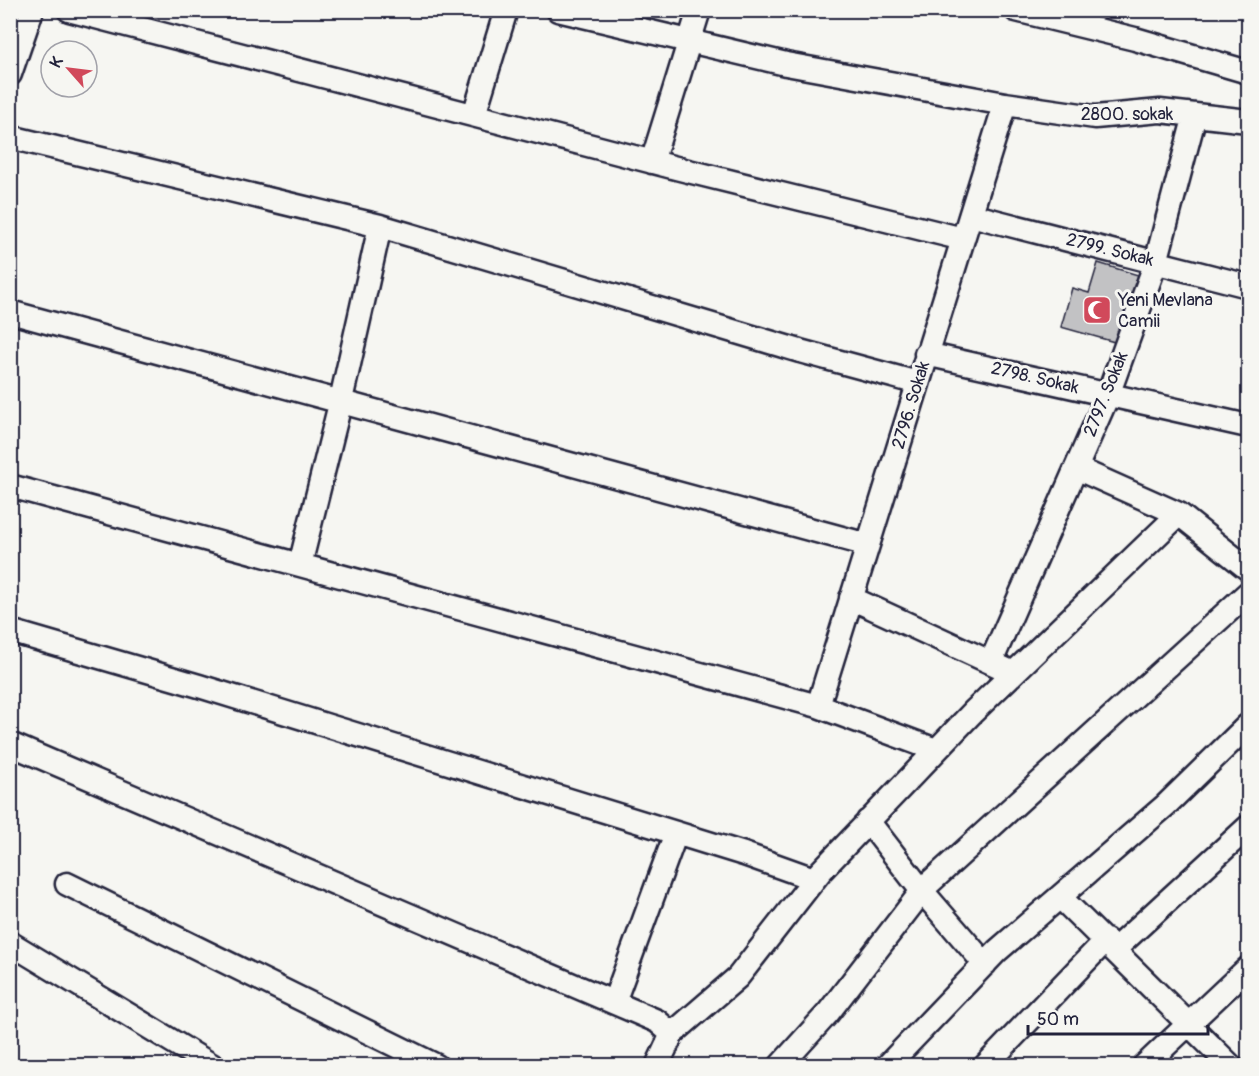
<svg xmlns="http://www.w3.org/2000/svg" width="1259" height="1076" font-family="Pangolin,sans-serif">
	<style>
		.building { fill: #c2c2c4; stroke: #22223b; stroke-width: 1.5 }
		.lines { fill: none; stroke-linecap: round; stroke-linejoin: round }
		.street-casing { stroke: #22223b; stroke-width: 27 }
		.street { stroke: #f6f6f2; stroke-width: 22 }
		.labels { text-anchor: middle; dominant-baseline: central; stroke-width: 6; stroke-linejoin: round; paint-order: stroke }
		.street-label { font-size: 18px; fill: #22223b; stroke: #f6f6f2 }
		.poi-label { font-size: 18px; fill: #22223b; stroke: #f6f6f2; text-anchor: start }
	</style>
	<rect width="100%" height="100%" fill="#f6f6f2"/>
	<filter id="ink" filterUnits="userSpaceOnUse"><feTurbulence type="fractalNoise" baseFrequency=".0167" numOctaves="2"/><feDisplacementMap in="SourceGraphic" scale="12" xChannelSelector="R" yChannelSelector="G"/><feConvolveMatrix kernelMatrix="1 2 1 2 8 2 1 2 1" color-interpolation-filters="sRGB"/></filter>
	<g filter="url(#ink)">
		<path class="building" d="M1098 263 1138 275 1118 343 1061 327 1072 288 1089 293Z"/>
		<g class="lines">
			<g class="street-casing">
				<path id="street" d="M69 10 680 169 963 239
					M558 10 786 64 1005 104 1095 117 1160 111 1248 121
					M1016 10 1135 39 1248 72
					M10 74 32 10
					M474 115 506 10
					M10 137 380 226 800 351 918 383
					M652 162 699 10
					M971 215 1248 286
					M10 312 868 545
					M926 354 1248 426
					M1076 468 1179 514 1248 569
					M10 486 818 706 936 750
					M300 565 341 400 380 226
					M851 598 1005 669
					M10 631 199 686 744 854 814 879
					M991 662 1108 395 1156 262 1195 115
					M818 706 1005 104
					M10 744 657 1021 672 1034
					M868 821 922 891 985 964
					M67 884 437 1066
					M1060 897 1231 1066
					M10 943 213 1066
					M1115 949 1248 827
					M614 1002 676 833
					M657 1066 672 1034 738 977 820 872 973 712 1179 514
					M780 1066 828 1013 926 886 1248 593
					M887 1066 997 951 1166 805 1248 725
					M985 1066 1106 940
					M1144 1066 1248 968"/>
			</g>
			<use href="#street" class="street"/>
		</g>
	</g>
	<defs>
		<g id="mosque-square" transform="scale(1.5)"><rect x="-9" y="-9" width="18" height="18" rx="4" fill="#d1495b" stroke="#f6f6f2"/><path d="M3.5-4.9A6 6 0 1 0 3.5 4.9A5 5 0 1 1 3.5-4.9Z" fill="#fff"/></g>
	</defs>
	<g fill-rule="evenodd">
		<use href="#mosque-square" x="1097" y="310"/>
	</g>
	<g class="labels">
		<g class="street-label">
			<text x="1127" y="114">2800. sokak</text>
			<text transform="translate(1110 250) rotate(14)">2799. Sokak</text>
			<text transform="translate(1035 378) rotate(13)">2798. Sokak</text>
			<text transform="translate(1106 394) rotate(-68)">2797. Sokak</text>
			<text transform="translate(911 405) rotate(-73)">2796. Sokak</text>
		</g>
		<g class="poi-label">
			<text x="1118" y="300">Yeni Mevlana<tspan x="1118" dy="21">Camii</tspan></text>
		</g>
	</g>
	<rect width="1259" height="1076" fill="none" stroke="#f6f6f2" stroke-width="36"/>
	<rect x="18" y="18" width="1223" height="1040" fill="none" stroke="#22223b" stroke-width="2" filter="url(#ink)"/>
	<g transform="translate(69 69) rotate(298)"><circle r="28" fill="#f6f6f2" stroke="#a1a1a9" stroke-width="1.5"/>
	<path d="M0-4.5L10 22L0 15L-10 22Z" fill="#d1495b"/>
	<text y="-9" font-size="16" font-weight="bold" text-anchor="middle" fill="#22223b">K</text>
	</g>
	<path d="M1028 1025v9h180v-9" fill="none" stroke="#22223b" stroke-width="3"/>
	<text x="1037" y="1025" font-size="18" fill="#22223b" stroke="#f6f6f2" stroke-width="4.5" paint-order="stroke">50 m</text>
</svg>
